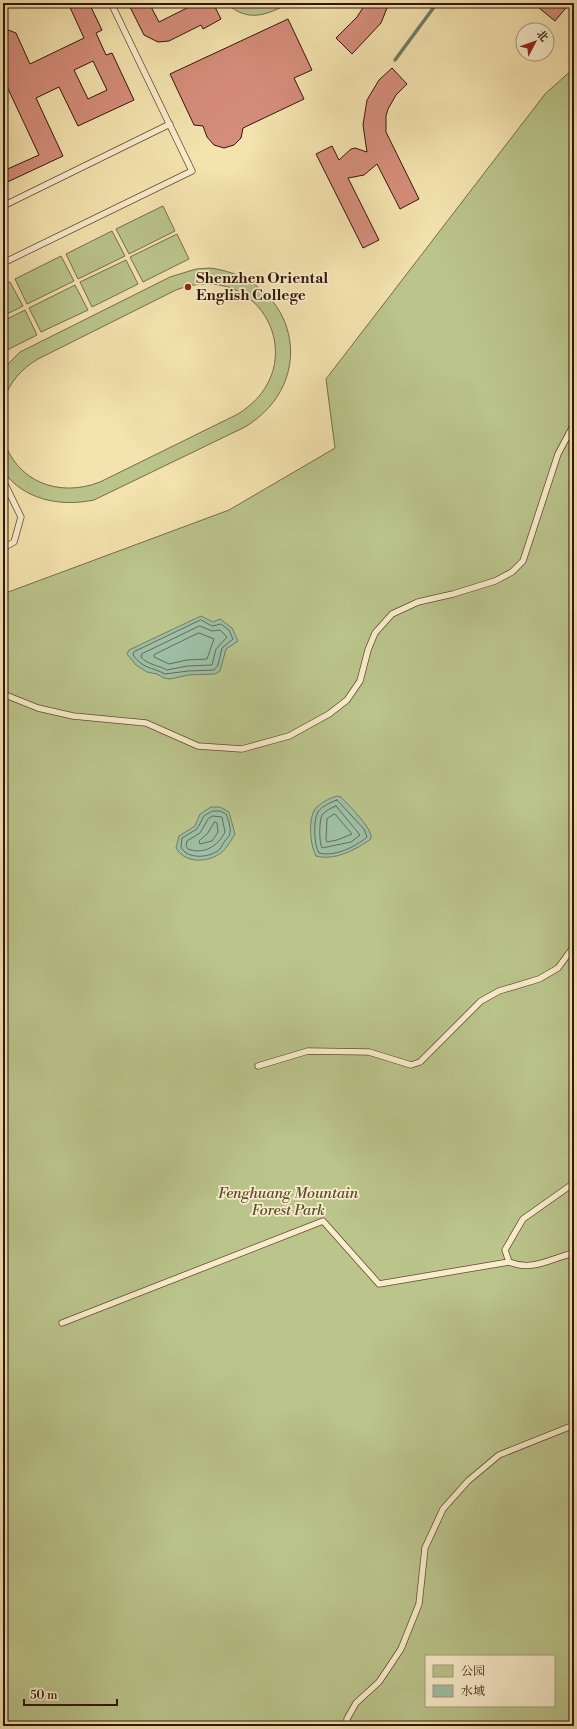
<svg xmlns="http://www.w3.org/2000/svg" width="577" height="1729" font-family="'Libre Bodoni','Noto Serif SC',serif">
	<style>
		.green { fill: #bac48b; stroke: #766c4a; fill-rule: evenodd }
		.water { fill: #9dbfa5; stroke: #727b67 }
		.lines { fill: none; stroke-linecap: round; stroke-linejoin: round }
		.shore { stroke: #686a58; stroke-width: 1 }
		.stream { stroke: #727b67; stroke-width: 3.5 }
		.building { fill: #d58d7b; stroke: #32150a; fill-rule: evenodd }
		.service-casing { stroke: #624833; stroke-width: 7 }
		.service { stroke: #f8edcb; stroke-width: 5.5 }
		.poi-dot { fill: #8f2418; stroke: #f8edcb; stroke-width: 1.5 }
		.labels { text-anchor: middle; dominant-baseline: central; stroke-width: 3.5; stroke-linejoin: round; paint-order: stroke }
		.poi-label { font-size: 15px; font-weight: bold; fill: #32150a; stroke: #f8edcb; text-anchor: start }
		.park-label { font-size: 15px; font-style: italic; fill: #5b4a31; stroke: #f8edcb }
	</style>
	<rect width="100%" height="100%" fill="#f4e3af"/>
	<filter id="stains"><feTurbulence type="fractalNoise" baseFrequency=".005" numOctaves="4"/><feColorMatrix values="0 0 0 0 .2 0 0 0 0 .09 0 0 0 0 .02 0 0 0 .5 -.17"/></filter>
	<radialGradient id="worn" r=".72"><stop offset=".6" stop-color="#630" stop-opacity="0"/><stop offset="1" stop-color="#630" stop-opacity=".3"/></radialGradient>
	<path class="green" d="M226 3H243L252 6 266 3H291C267 14 249 24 226 3Z
		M574 68V1726H3V594L229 510 335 448 326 379 545 94ZM426 1656H554V1706H426Z
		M163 206 175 231 129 254 116 229Z
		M112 231 125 256 78 279 66 254Z
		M177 234 189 259 143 282 130 257Z
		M61 256 74 281 27 304 15 279Z
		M126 260 138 284 92 307 80 282Z
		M210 268C297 279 321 381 245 427L94 500C60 507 24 500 3 471V438C16 482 59 498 100 482L238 414C316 366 261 257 176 290L38 359C21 369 10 382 3 401V369L20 352 170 277 196 269Z
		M10 282 23 306 3 316V285Z
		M75 285 88 310 41 332 29 308Z
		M25 310 37 335 3 352V321Z"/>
	<path class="water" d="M201 616 213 622 220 619 232 628 238 641 226 649 220 671 215 674 188 675 170 679 164 678 157 674 147 672 136 665 127 654 129 650Z
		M337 796 341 797C349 806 373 828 371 839 355 850 335 861 316 856 310 846 308 819 315 809 320 803 330 798 337 796Z
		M211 807H220L229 812 235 834C232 839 226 849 222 852 209 863 185 864 176 848L179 836 195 826 200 814Z"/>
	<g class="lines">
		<path class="shore" d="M201 620 212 626 221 624 229 630 233 639 222 648 218 665 214 670 188 671 165 674C152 667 143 669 133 655L134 652Z
			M200 626 212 631 220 630 227 637 216 649 212 665 187 666 167 670C158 665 148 665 141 657L142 654Z
			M199 633 214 639 207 659 187 660 169 664 154 657V655Z
			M337 800 364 829 367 837C355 847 335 857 319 853 314 846 313 820 318 812 322 806 331 802 337 800Z
			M336 806 360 835 351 842 322 848C319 843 319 821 322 815 325 811 331 808 336 806Z
			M213 811H220L226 814C228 819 231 827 230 833 230 836 227 838 225 841 223 843 222 846 220 849 211 858 187 860 181 847L182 838 197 829 204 816Z
			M335 814 352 834 337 840 327 842 326 840 327 819Z
			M213 816 222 817 225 832C218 846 204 855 188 849L186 846 187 841 200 833 208 819Z
			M215 822 217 823 218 832 212 841 200 844 199 841 207 834Z"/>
		<path class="stream" d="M395 60 437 3"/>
	</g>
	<path class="building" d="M68 3H89L102 30 96 33 106 55 112 53 134 100 78 126 59 87 36 98 63 156 3 184V171L39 155 3 78V28L16 33 30 64 84 38ZM93 61 107 90 88 99 74 70Z
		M128 3H149L159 22 191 6 190 3H213L221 19 203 29 201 25 169 41 158 42 144 35Z
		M366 3H389L381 23 352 54 336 38 357 17Z
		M533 3H570L555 21Z
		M288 19 312 70 294 78 304 99 243 128 241 138 234 145 224 148 214 145 207 137 203 126 194 125 170 74Z
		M392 68 407 84 396 95 388 109 386 116V132L419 199 400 209 377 164 364 175 348 178 379 240 363 248 316 154 332 146 339 160 351 149 355 148 367 152 363 125 367 100 379 80Z"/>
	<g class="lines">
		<g class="service-casing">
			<path id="service" d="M3 206 170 124
				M3 263 192 171 111 3
				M3 480 21 517 14 542 3 548
				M3 694 38 708 73 716 146 723 198 746 242 749 289 736 329 714 347 700 360 681 368 650 375 633 392 614 418 602 453 594 495 581 512 572 523 561 558 454 574 424
				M258 1066 308 1051 369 1052 411 1065 420 1062 481 1001 499 991 539 979 558 968 574 946
				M574 1183 523 1219 505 1250 509 1262C533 1272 551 1258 574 1253
				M62 1323 323 1221 379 1284 509 1262
				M347 1726V1719L356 1703 379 1682 401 1649 419 1604 425 1548 443 1509 468 1481 499 1455 574 1425"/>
		</g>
		<use href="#service" class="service"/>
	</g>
	<circle class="poi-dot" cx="188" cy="287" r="4"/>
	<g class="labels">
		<g class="poi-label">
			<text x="196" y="278">Shenzhen Oriental<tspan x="196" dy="17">English College</tspan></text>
		</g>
		<g class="park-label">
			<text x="288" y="1193">Fenghuang Mountain<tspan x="288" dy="17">Forest Park</tspan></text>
		</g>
	</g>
	<rect width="577" height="1729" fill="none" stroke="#f4e3af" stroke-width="16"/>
	<rect x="4" y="4" width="569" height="1721" fill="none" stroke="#32150a" stroke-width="2"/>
	<rect x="8" y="8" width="561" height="1713" fill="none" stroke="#32150a"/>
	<rect x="425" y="1655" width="130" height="52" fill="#f8edcb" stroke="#a9977e"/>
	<rect x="433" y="1665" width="20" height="12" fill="#bac48b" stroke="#a9977e"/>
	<text x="461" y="1675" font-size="12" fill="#32150a">公园</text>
	<rect x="433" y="1685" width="20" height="12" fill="#9dbfa5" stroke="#a9977e"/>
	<text x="461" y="1695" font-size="12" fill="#32150a">水域</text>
	<g transform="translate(535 42) rotate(49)"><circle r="19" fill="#f8edcb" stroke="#a9977e"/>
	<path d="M0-3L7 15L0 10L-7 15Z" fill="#8f2418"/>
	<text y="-6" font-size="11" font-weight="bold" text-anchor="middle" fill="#32150a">北</text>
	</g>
	<path d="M24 1699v6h93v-6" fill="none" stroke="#32150a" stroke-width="2"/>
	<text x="30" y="1699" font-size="12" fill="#32150a" stroke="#f8edcb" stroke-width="3" paint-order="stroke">50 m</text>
	<rect width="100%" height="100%" filter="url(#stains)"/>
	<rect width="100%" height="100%" fill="url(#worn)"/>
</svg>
